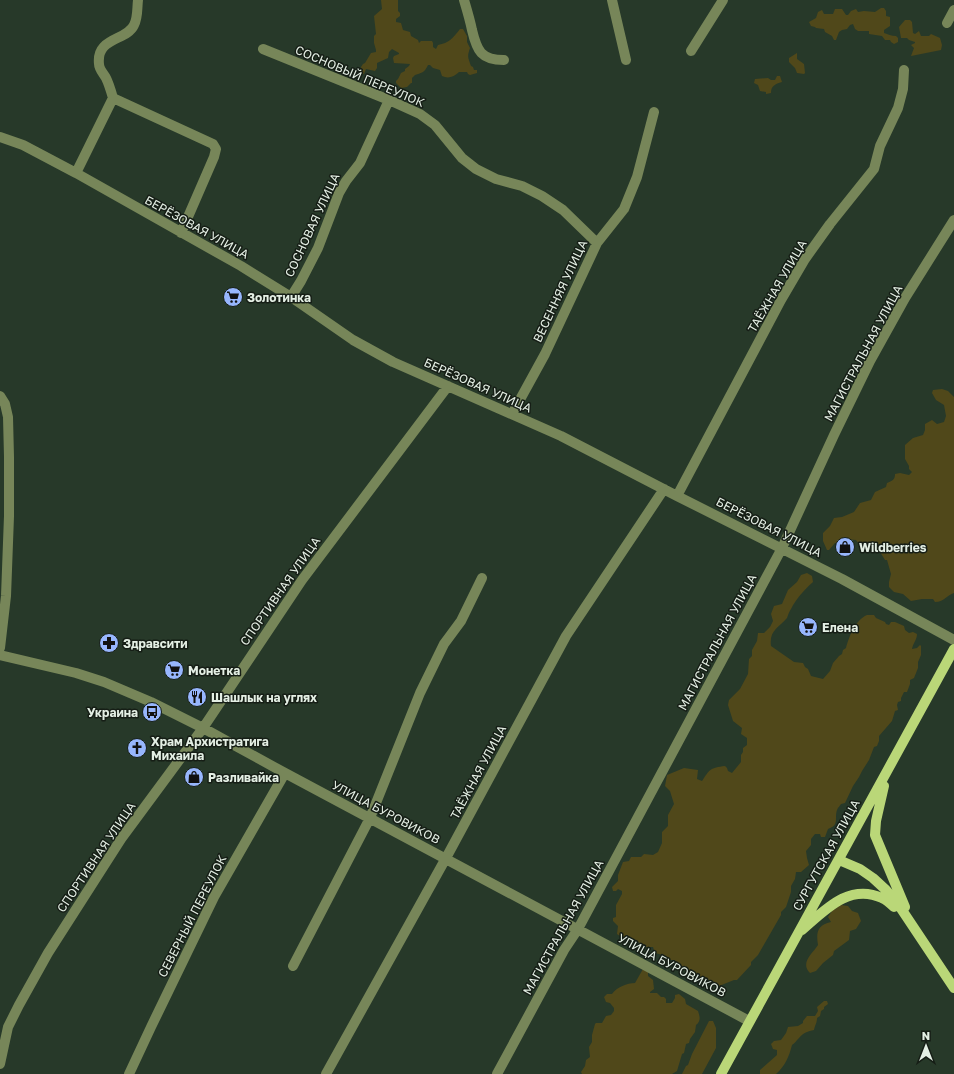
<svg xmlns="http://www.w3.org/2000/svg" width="954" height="1074" font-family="'Golos Text',sans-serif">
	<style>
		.green { fill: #50481a }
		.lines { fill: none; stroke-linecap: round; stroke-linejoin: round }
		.minor { stroke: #778659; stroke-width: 10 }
		.major { stroke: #bad778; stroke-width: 10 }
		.labels { text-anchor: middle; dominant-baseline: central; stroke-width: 3; stroke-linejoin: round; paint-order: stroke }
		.street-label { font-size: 12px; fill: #e4efe4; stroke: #161e16 }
		.poi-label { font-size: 12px; font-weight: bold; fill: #e4efe4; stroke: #161e16; text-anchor: start }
	</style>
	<rect width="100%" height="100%" fill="#273929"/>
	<path class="green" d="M381 0H398V11L400 13V16L396 19V22L401 23 403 30 410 32 411 36 418 40 419 43 421 41H432L433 43V47L436 49 438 45C449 43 453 38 460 29H463L467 36V42L470 48C467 57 468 57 471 66L473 67 474 70H477V73L470 75 468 74 467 72H459C454 77 448 79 442 76L440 70 433 68 430 65H428C425 72 422 73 415 75L412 78V83H411L407 87 401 88 396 83V81L398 79 401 73 405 71V69L409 66 410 64 394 63 393 58 394 56 399 54V53L392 49 389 52 388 58 377 63V68L375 71 366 69 364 74H362L361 67 363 64 365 63 371 53 376 52V50L374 43V36L376 34 374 16 382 9Z
		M881 8H884L886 11V16L890 17V26L884 30V33C888 34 891 36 896 36L898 38V42L894 44 891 42 890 40H885L882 36 869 34V31H858L855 29 853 24 850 25 847 29 842 30 839 32 836 40H834L832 36 825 32 824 29 816 28 815 27 811 26 809 22 816 18 818 12 822 10 824 14H833L835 9H842L846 15H848L851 11 856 9 858 12 864 11 875 12Z
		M905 20H910L912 22 913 33 915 34 919 31 921 36H929L931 34 940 38 942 45 941 50 911 56 914 48 911 45 915 43V42L909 40 907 38H901L899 27Z
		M797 53V59L804 64 805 73 804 74 797 73 795 68 789 62V58Z
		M777 76H780L782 82C775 84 771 86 771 93L766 94V92L760 91 758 85 754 83 755 79 768 78 771 80H775Z
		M942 389 948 391 954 397V593C947 595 944 602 935 602L933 599H922L911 601 903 594 894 592 889 587V582L891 574 887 560H885L880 552 872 551 867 544H859L856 540 845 539 839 543H835L829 550H827L823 541V533L830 526 834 518 842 517 854 512 860 503 871 500 875 492 886 487 887 483C892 481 895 480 895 474L900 473 909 475 912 472 909 469V466L905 459V445L913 438 923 435 925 430V424L932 420 937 424 944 422 946 416 944 405 936 400 932 393 933 390Z
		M807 573 812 576 813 582C804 590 796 599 791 609 789 612 788 615 787 618 778 628 769 631 771 646L794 662 803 663 805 667 808 669 811 676 823 679 830 671 833 663 839 656 842 654 843 650 846 648C849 637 855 620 867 615 868 615 873 615 874 615L876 618 885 622 886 624 889 625 891 622H895L904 626 905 630 909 633 913 632 917 634C917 640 913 643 912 649L917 648 920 645 921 646V655L918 662V668L914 678 910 680V684L907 692H904L901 698V701L898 702 897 705 898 710 895 711 892 721 879 736V741L877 746 874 747 869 760 862 771 859 777 853 786 845 803 841 804C840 806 838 807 837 810 834 818 840 825 828 829L825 837H821L820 834H815L811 839V845L806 851 807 858 809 865 801 872H796L795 879 791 886V892L786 907 781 912V915L758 955 751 962V965L737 980H734L719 986C715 980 705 979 699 976 690 971 681 967 674 960H671L663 955 655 953 653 947H646L632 938H623L617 934 618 926 613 921V918L616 917V905L622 894V891L618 889 616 891H613L612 887 618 881V875L623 862 629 861 631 857H641L644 854 653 855 658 852 662 843V832L668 826V815L674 804 670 791 665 786 667 775 684 768 698 770 697 779 702 781C710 769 710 768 725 766L727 768 728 771 732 773 741 762V755L743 752V748L747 745V738L741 734 742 728 733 721 728 705 729 700 740 689 748 674 749 659 752 656V650L757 641 758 633H764L770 627 773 621 771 614 774 606 782 604 788 590 797 582 801 575Z
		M841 905 848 906 852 911 858 913 861 921 856 929 850 931 849 940 834 951 833 955 823 963 816 971 810 973C800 963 812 954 818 945 816 933 817 925 831 922L828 917 832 911Z
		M643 969 648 971V976L653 980 654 989 650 992V993H657L661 997H664L666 999V1003H672L675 998V995L679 994 685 999 686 1004 698 1011C700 1017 701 1021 696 1025L695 1032 690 1039 689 1043 686 1044 684 1053 682 1054 677 1071 672 1074H582L581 1072 585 1066 586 1060 590 1057 589 1047 592 1042V1035L595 1024 596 1023H602L606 1016 611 1015 614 1011V1008L610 1003 606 1002 604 997 607 994H612C617 987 627 983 635 983Z
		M824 1001H827L828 1004 824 1007V1009L821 1011 820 1016 817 1018C817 1023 815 1025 814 1030 808 1031 803 1033 799 1038 796 1041 795 1043 792 1045 789 1057 785 1066 776 1074H760V1070L777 1055V1050L773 1049 771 1044 774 1041 781 1040 786 1033 788 1027 798 1026 803 1023V1021L807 1016H815L818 1011 817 1007Z
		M709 1021H713L716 1028V1048L702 1074H682L686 1066 688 1065 692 1054Z"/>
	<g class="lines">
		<path class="minor" d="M464 0C467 10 470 20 472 30 477 51 481 60 504 60
			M612 0 626 60
			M947 23 954 10
			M263 49 389 100 420 114 435 125 462 158 476 169 496 179 522 186 542 196 563 210 597 243
			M691 51 723 0
			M113 98C111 91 109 84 106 78 103 73 99 69 99 64 96 37 127 41 134 25 138 18 137 8 138 0
			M0 137 23 145 76 173 241 266 291 297 353 340 393 362 561 436 677 496 842 579 954 640
			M76 173 113 98 213 144 216 149 214 157 181 233
			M291 297 301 281 318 248 339 193 346 181 360 163 389 100
			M0 396 5 404 8 417 9 457V516L6 596 0 648
			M512 414 545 354 597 243 624 209 637 177 654 112
			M677 496 781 300 805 259 830 224 874 169 880 146 898 108 903 89 904 70
			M0 655 76 673 104 682 151 702 203 728 285 773 749 1021
			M293 966 370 818 420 693 444 644 461 621 482 578
			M0 1064 8 1027 19 1005 48 953 121 839 203 728 302 580 448 386
			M129 1074 151 1027 214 897 285 773
			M326 1074 446 858 566 636 664 489
			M497 1074 564 950 578 929 782 548 834 435 870 361 905 298 954 220"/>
		<path class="major" d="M884 786 876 821 875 835 905 907
			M839 860 860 869 873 878 886 890 898 904 954 988
			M802 930C825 910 849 883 882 898 887 900 891 904 894 907
			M721 1074 954 649"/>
	</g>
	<defs>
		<g id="supermarket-disc" transform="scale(1)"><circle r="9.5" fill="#97b6fd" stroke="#161e16"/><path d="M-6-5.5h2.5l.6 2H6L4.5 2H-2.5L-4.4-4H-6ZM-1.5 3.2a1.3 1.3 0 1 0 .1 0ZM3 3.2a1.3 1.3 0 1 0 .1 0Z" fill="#111"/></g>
		<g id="shop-disc" transform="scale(1)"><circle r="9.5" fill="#97b6fd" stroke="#161e16"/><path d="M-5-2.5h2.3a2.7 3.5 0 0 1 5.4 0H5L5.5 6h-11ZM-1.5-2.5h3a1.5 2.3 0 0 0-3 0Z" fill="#111"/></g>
		<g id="pharmacy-disc" transform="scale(1)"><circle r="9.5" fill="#97b6fd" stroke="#161e16"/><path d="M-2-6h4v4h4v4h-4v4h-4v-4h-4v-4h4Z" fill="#111"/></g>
		<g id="restaurant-disc" transform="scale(1)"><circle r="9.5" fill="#97b6fd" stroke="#161e16"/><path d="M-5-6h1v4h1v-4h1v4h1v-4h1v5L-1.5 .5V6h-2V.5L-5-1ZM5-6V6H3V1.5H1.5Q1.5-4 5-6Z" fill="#111"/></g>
		<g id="bus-disc" transform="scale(1)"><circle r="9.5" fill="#97b6fd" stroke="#161e16"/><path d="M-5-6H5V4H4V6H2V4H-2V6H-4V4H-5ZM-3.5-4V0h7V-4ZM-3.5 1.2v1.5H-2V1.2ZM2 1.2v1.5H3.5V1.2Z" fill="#111"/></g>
		<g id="church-disc" transform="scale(1)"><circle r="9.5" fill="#97b6fd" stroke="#161e16"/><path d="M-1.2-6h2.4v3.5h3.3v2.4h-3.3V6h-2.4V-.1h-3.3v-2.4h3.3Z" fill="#111"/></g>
	</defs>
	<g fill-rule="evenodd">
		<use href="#supermarket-disc" x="233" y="297"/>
		<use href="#shop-disc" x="845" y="547"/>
		<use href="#supermarket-disc" x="808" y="627"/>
		<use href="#pharmacy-disc" x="109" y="643"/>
		<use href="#supermarket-disc" x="174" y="670"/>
		<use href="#restaurant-disc" x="197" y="697"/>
		<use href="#bus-disc" x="152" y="712"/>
		<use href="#church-disc" x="137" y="748"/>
		<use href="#shop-disc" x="194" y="777"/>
	</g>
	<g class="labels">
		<g class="street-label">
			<text transform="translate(360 76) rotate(23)">СОСНОВЫЙ ПЕРЕУЛОК</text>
			<text transform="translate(312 225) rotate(-65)">СОСНОВАЯ УЛИЦА</text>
			<text transform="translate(197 227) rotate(29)">БЕРЁЗОВАЯ УЛИЦА</text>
			<text transform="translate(777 286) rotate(-60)">ТАЁЖНАЯ УЛИЦА</text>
			<text transform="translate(560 291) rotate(-65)">ВЕСЕННЯЯ УЛИЦА</text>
			<text transform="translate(863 353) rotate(-62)">МАГИСТРАЛЬНАЯ УЛИЦА</text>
			<text transform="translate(478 385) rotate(24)">БЕРЁЗОВАЯ УЛИЦА</text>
			<text transform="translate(769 527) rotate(27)">БЕРЁЗОВАЯ УЛИЦА</text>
			<text transform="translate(280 591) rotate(-55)">СПОРТИВНАЯ УЛИЦА</text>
			<text transform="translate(717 642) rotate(-62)">МАГИСТРАЛЬНАЯ УЛИЦА</text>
			<text transform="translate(478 772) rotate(-62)">ТАЁЖНАЯ УЛИЦА</text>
			<text transform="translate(386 812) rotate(28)">УЛИЦА БУРОВИКОВ</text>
			<text transform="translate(826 855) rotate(-61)">СУРГУТСКАЯ УЛИЦА</text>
			<text transform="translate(96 857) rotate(-56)">СПОРТИВНАЯ УЛИЦА</text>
			<text transform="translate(192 916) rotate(-63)">СЕВЕРНЫЙ ПЕРЕУЛОК</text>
			<text transform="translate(563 927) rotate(-61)">МАГИСТРАЛЬНАЯ УЛИЦА</text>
			<text transform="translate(672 965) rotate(28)">УЛИЦА БУРОВИКОВ</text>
		</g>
		<g class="poi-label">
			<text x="247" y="297">Золотинка</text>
			<text x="859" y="547">Wildberries</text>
			<text x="822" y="627">Елена</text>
			<text x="123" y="643">Здравсити</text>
			<text x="188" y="670">Монетка</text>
			<text x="211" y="697">Шашлык на углях</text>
			<text x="138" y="712" text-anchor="end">Украина</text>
			<text x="151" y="741">Храм Архистратига<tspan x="151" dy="14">Михаила</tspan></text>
			<text x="208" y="777">Разливайка</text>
		</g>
	</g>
	<g transform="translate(926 1046)" stroke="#161e16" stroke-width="3" paint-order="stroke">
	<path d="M0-3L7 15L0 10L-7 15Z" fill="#e4efe4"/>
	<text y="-6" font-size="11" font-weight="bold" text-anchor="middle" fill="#e4efe4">N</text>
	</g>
</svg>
